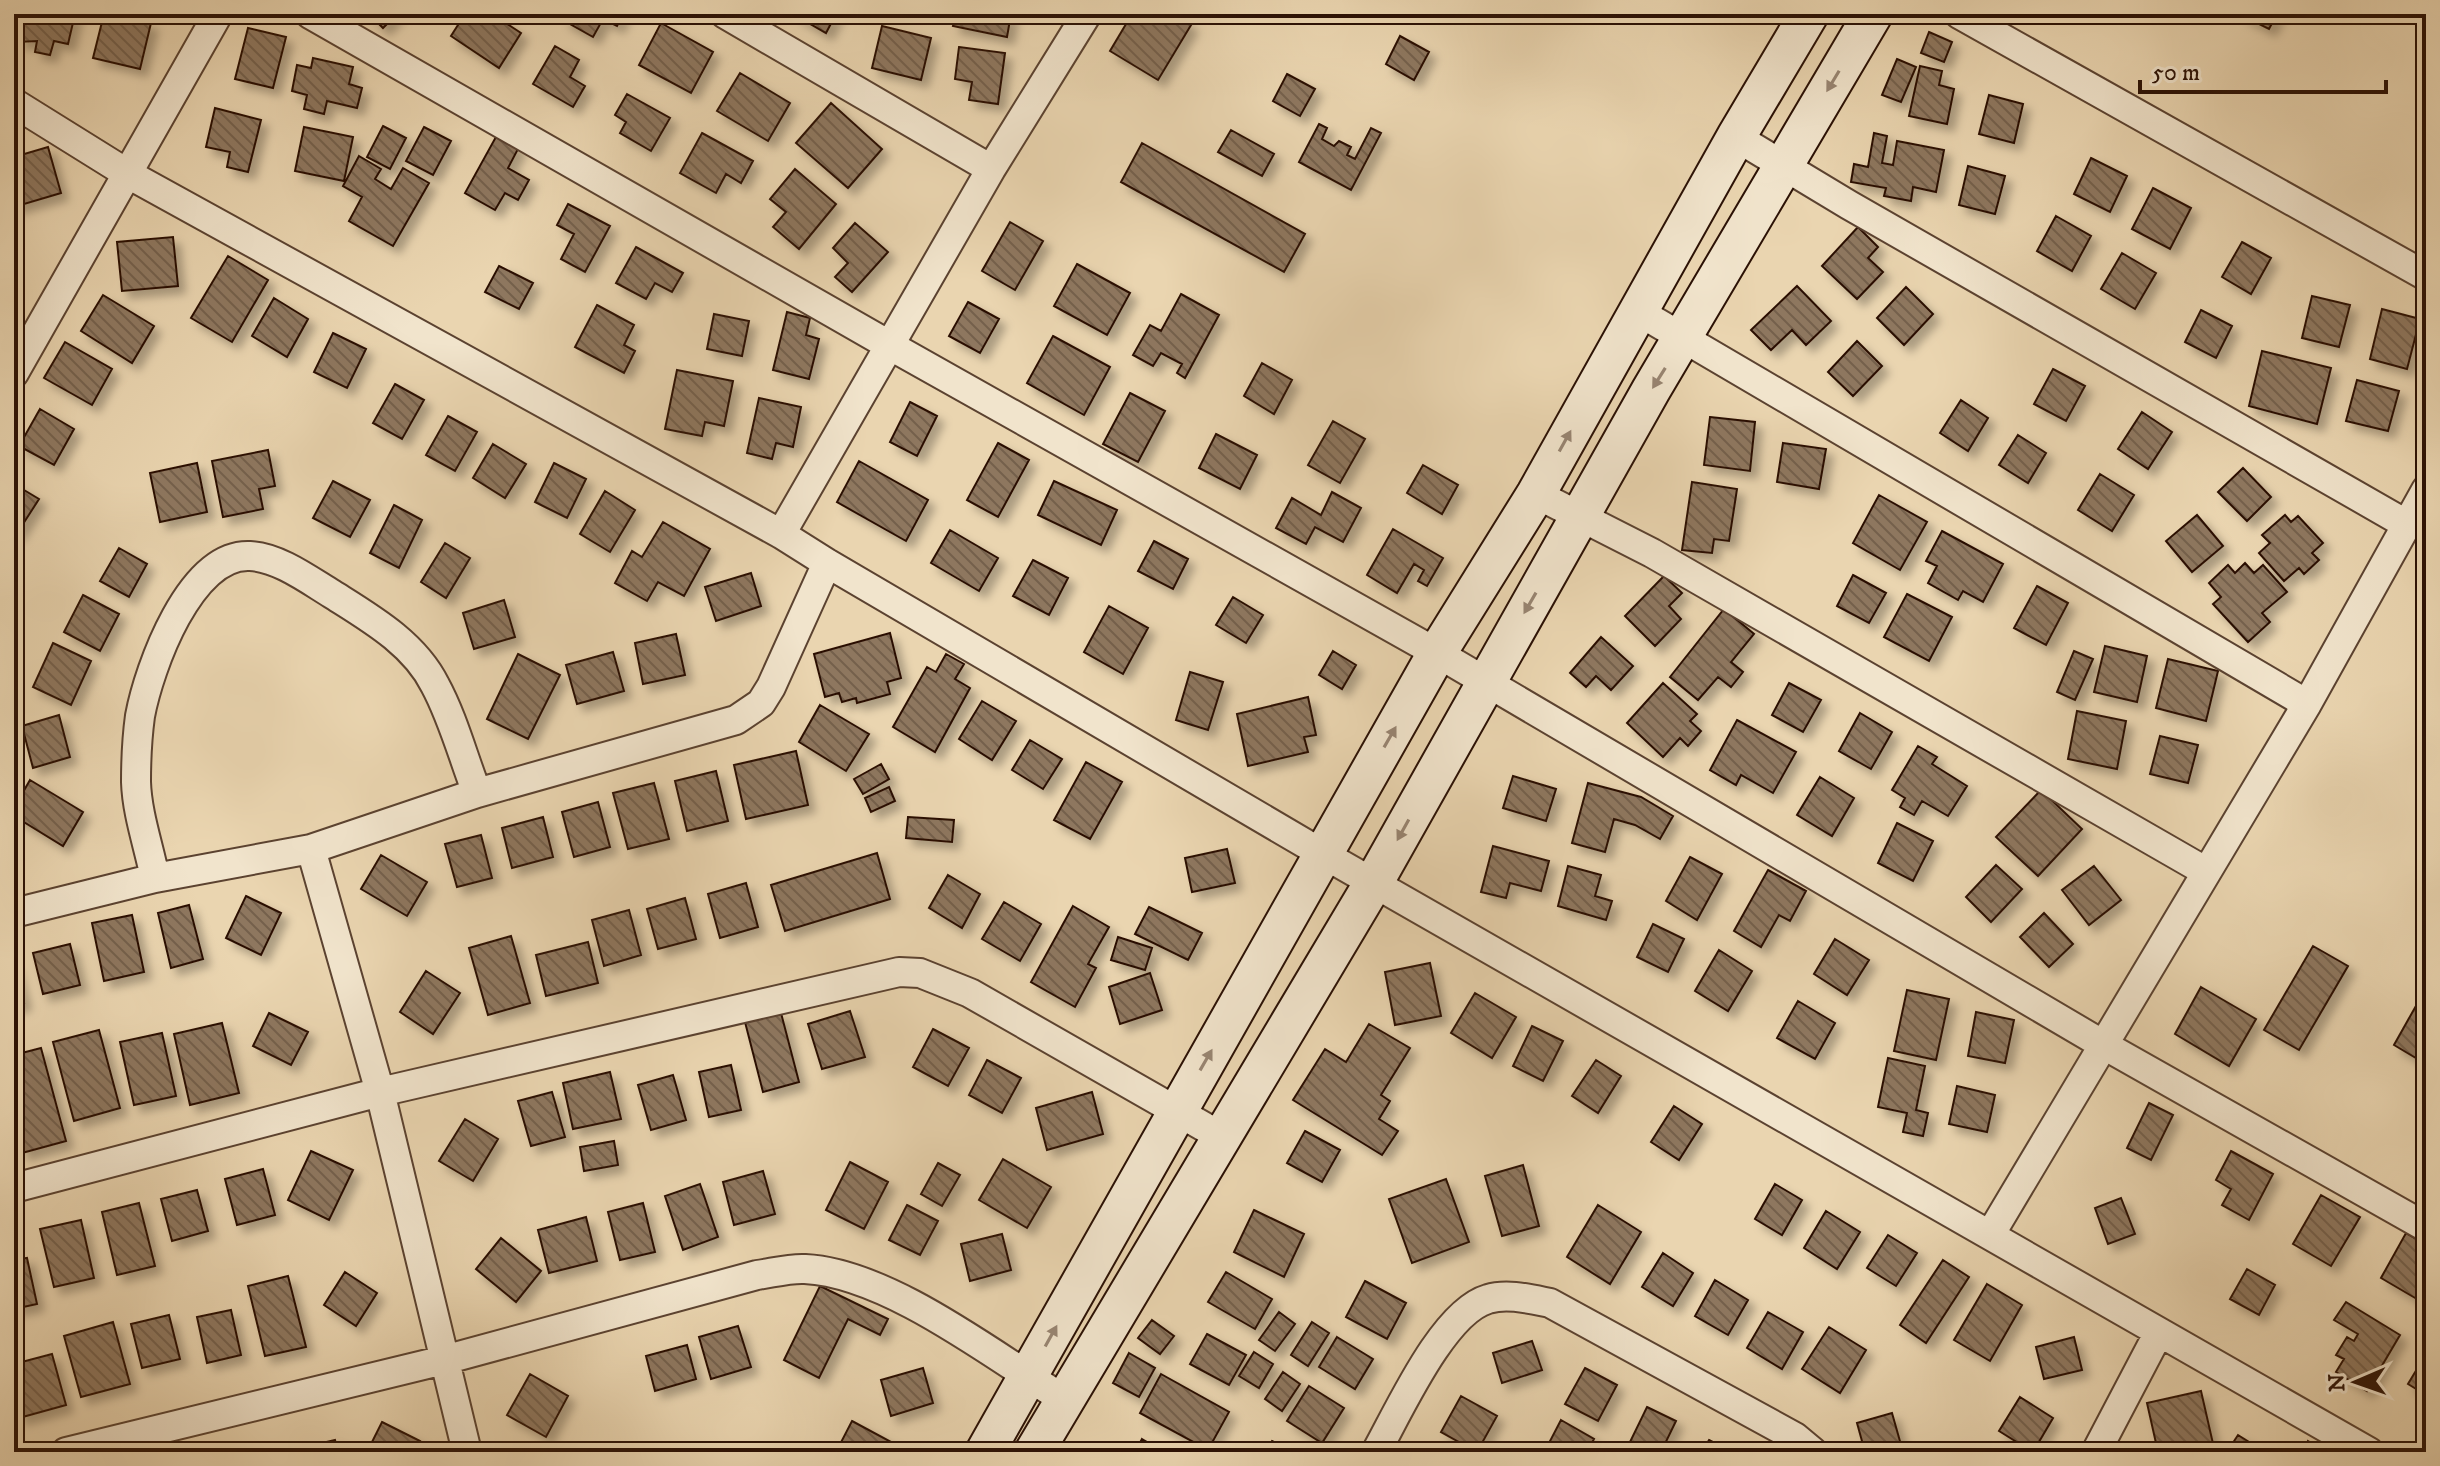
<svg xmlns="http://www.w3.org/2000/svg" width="2440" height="1466" font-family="'IM FELL DW Pica',serif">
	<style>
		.building { fill: url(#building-back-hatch); stroke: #2b1105; stroke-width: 2; filter: url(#shadow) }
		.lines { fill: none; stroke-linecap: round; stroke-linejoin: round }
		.street-casing { stroke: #5b4230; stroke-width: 32 }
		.secondary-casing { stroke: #2b1105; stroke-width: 42 }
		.street { stroke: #f1e4cc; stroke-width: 28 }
		.secondary { stroke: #f1e4cc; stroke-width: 38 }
		.oneway { fill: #988572 }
	</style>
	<defs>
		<pattern id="building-back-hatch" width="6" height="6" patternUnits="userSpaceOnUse" patternTransform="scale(2)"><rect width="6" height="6" fill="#8e775e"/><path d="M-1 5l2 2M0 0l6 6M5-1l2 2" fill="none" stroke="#74604c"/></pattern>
		<filter id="shadow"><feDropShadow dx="7" dy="7" stdDeviation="4" flood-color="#0004"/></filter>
	</defs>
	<rect width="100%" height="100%" fill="#ead5b0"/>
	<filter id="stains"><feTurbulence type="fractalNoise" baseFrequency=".0025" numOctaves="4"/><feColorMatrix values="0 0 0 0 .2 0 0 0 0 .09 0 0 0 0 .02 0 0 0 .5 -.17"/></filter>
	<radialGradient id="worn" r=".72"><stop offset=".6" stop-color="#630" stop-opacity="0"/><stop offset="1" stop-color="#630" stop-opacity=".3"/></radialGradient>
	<path class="building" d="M24 14H75L68 44 54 41 50 55 35 52 37 41 17 42Z
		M104 14 151 23 140 69 93 58Z
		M369 14H397L383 28Z
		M465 14H492L521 33 499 68 451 36Z
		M566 14H623L617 26 603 19 593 37 563 20Z
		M793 14H836L826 33Z
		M956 14H1011L1007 37 953 26Z
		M1132 14H1174L1191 25 1158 80 1110 51Z
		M2239 14H2277L2269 29Z
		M661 23 713 52 691 93 639 65Z
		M882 26 931 38 921 80 872 68Z
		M248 28 286 37 273 88 235 79Z
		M1929 32 1952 42 1944 62 1921 53Z
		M1400 36 1429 52 1414 80 1386 64Z
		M555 46 579 60 570 77 585 86 573 107 533 84Z
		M959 47 1005 53 998 104 969 100 972 82 955 79Z
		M313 58 353 67 349 84 362 88 357 108 327 101 324 114 304 109 307 95 292 91 297 65 311 68Z
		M1897 59 1916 67 1901 102 1882 95Z
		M1920 66 1942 71 1939 85 1954 89 1947 124 1909 116Z
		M740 73 790 103 768 141 717 111Z
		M1287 74 1315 89 1300 116 1273 101Z
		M627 94 670 118 651 151 620 133 626 122 615 115Z
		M1989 95 2023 104 2014 143 1979 134Z
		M831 103 882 149 848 188 796 143Z
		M215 108 261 120 248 172 227 167 230 152 206 147Z
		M1319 124 1327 128 1322 139 1334 146 1339 141 1351 147 1347 155 1355 159 1371 128 1381 133 1351 190 1299 162Z
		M383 126 406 138 390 169 367 157Z
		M304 127 353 137 344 181 295 171Z
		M424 127 451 141 433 175 406 161Z
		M1231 130 1274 154 1262 176 1218 152Z
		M702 133 753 161 741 183 726 174 716 193 680 173Z
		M1874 133 1887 136 1882 163 1893 165 1897 141 1944 150 1936 192 1913 187 1911 201 1884 196 1886 188 1851 182 1854 164 1868 167Z
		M497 135 519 147 508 168 529 180 518 200 505 193 495 210 465 193Z
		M1142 143 1305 234 1284 272 1121 182Z
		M48 147 61 193 14 207V157Z
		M359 156 381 169 375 179 391 189 403 168 429 183 393 246 349 221 362 197 343 186Z
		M2091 158 2127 176 2110 212 2074 194Z
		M1968 166 2005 176 1995 214 1959 205Z
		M795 169 836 204 799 249 773 227 786 212 770 199Z
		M2153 188 2191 208 2170 249 2132 229Z
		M568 204 610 226 585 272 561 259 574 234 557 225Z
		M2056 216 2091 236 2072 271 2037 251Z
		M1010 222 1043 241 1015 290 982 271Z
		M855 223 888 252 852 292 835 277 848 263 833 248Z
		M1858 227 1878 247 1868 258 1883 272 1857 299 1822 266Z
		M173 237 178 286 122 291 117 242Z
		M2242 242 2271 258 2251 294 2222 277Z
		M636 247 683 273 672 292 655 283 646 299 616 283Z
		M2122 253 2156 273 2135 309 2101 289Z
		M228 256 268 280 232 342 191 318Z
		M1077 264 1130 293 1107 335 1054 306Z
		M499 266 533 283 519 309 485 292Z
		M1797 286 1831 321 1806 345 1792 330 1771 350 1751 330Z
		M1906 287 1933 314 1904 345 1877 318Z
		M1181 294 1219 315 1185 378 1177 373 1182 364 1161 353 1153 366 1133 355 1150 325 1161 331Z
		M103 295 154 326 132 363 81 331Z
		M2312 296 2350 305 2339 347 2302 338Z
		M274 298 308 319 287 357 252 336Z
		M968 302 999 319 980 353 949 336Z
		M597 305 634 325 624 345 635 351 624 373 575 347Z
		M2382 309 2420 319 2407 369 2370 359Z
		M2201 310 2232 326 2216 358 2185 342Z
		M787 312 810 318 806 335 819 339 809 379 773 370Z
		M714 314 749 321 742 356 707 349Z
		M333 333 366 349 347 388 314 372Z
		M1053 336 1110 367 1084 415 1027 383Z
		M1857 341 1882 366 1853 396 1828 372Z
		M65 342 112 369 92 405 44 378Z
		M2262 351 2331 368 2317 424 2249 406Z
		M1262 363 1292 380 1274 414 1244 396Z
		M2053 369 2085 386 2066 421 2034 404Z
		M677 370 733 381 724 426 705 422 702 436 665 429Z
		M2357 380 2399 391 2388 431 2346 421Z
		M395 384 424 400 402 439 373 423Z
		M1130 393 1165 411 1138 462 1103 444Z
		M759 398 801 407 793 447 776 443 772 459 747 453Z
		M1961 400 1988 418 1968 451 1940 433Z
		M910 402 937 416 917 456 890 442Z
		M40 409 74 429 54 465 19 446Z
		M2142 412 2172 432 2148 469 2118 449Z
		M448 416 477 432 455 471 426 455Z
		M1710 417 1755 422 1750 471 1704 465Z
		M1333 421 1365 439 1340 483 1308 465Z
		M1216 434 1257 455 1240 489 1199 468Z
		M2018 435 2046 453 2028 483 1999 465Z
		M998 443 1029 460 998 517 967 500Z
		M1783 443 1826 449 1819 489 1777 482Z
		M493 444 526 464 505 498 473 478Z
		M268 450 275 486 259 489 263 509 223 517 212 461Z
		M859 461 928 500 906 541 837 502Z
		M197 463 207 512 160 522 150 473Z
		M554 463 586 479 567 518 535 502Z
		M1423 465 1458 485 1442 514 1407 493Z
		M2243 468 2271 497 2247 521 2218 492Z
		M2100 474 2134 495 2112 531 2078 510Z
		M333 481 370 500 350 537 313 518Z
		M1054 481 1117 510 1101 545 1038 515Z
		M1692 482 1737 489 1729 541 1714 539 1712 553 1682 550Z
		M14 484 39 499 16 535 14 533Z
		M605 491 635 510 610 552 580 534Z
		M1332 492 1361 508 1343 542 1315 527 1306 544 1276 528 1292 498 1321 515Z
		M1879 495 1927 522 1900 570 1853 543Z
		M394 505 422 520 399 568 370 553Z
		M2197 515 2223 546 2192 572 2166 541Z
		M2285 515 2291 522 2298 516 2323 543 2312 553 2319 560 2304 574 2299 568 2284 581 2259 553 2270 543 2262 535Z
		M663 522 710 549 684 596 658 582 647 601 615 583 632 551 642 557Z
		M1393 529 1443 558 1427 586 1418 581 1424 570 1414 564 1397 593 1367 575Z
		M950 530 998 558 979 591 931 563Z
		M1942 531 2003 564 1983 602 1963 591 1958 600 1928 583 1937 566 1926 561Z
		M1154 541 1188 559 1173 589 1138 571Z
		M445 543 470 558 446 598 421 582Z
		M119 548 147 564 129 597 100 581Z
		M1033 560 1068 578 1049 615 1013 596Z
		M2245 563 2254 573 2263 565 2287 592 2262 613 2270 622 2248 642 2213 604 2221 597 2209 583 2228 565 2235 573Z
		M751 573 761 606 716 621 705 587Z
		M1853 575 1886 593 1869 623 1837 606Z
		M1664 576 1682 593 1669 606 1681 619 1655 646 1625 616Z
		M2037 586 2068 603 2046 645 2014 628Z
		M1907 594 1952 617 1929 661 1884 637Z
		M83 595 119 614 100 651 64 632Z
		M1233 597 1263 615 1246 643 1216 625Z
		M504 600 515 637 474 649 463 613Z
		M1109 606 1148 628 1123 674 1084 652Z
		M1724 609 1754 634 1731 662 1743 672 1731 687 1718 677 1698 700 1670 677Z
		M890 633 901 678 887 682 890 694 857 703 856 698 842 702 839 693 825 697 814 654Z
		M676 634 685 675 643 684 635 643Z
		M1601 637 1633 666 1611 690 1596 676 1586 687 1570 673Z
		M53 643 91 661 71 705 33 687Z
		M2105 646 2147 656 2137 702 2094 692Z
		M1333 651 1356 665 1342 689 1319 675Z
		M2074 651 2093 659 2075 700 2057 692Z
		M613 652 624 691 577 704 566 665Z
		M518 654 560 675 528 739 487 719Z
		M946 654 964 664 955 679 970 688 935 752 893 727 927 667 936 672Z
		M2168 659 2218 671 2206 721 2156 708Z
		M1190 672 1223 682 1208 730 1176 720Z
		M1663 683 1697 714 1690 721 1701 731 1688 746 1680 738 1663 757 1627 723Z
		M1789 683 1821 700 1803 732 1772 715Z
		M1308 697 1316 735 1304 737 1308 752 1248 766 1237 714Z
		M982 701 1016 721 992 760 959 739Z
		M820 705 869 734 846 771 799 742Z
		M2077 711 2126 721 2117 769 2068 759Z
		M1860 713 1892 732 1871 769 1839 751Z
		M59 715 70 757 33 768 22 726Z
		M1737 720 1796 752 1773 793 1741 775 1736 785 1710 770Z
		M2160 736 2198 745 2188 783 2150 774Z
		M1030 740 1062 759 1043 789 1012 770Z
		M1918 746 1937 757 1932 764 1967 786 1948 816 1922 801 1914 815 1900 807 1905 798 1892 790Z
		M796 751 808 805 746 819 734 765Z
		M1086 762 1122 782 1090 839 1054 820Z
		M881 764 889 779 863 794 854 779Z
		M716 771 728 821 687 831 675 781Z
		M1513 776 1556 789 1546 821 1503 808Z
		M1820 777 1854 798 1832 836 1797 815Z
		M30 780 83 812 63 846 14 816V808Z
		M654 783 669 839 628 849 613 793Z
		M1588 783 1641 797 1673 816 1660 839 1635 825 1614 819 1605 852 1572 843Z
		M889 787 895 801 871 812 865 798Z
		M2041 790 2082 829 2038 876 1996 837Z
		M598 802 610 847 574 857 562 812Z
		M543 817 553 857 512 868 502 828Z
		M908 817 954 820 952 842 906 838Z
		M1897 823 1933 841 1913 881 1878 863Z
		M481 835 492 878 457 887 445 844Z
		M1493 846 1549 861 1541 891 1510 883 1506 898 1481 892Z
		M1227 849 1235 883 1192 892 1185 858Z
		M877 853 890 899 785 931 771 885Z
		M381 855 427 882 407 916 361 889Z
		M1690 857 1722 874 1697 920 1666 901Z
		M1996 865 2022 889 1991 922 1966 897Z
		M1568 866 1601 875 1595 896 1612 901 1606 920 1558 906Z
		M2094 866 2121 900 2089 925 2062 890Z
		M1768 870 1806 891 1790 921 1779 915 1761 947 1734 931Z
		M948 875 980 894 962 928 929 908Z
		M746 883 758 927 720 938 708 894Z
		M246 896 281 913 261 955 226 938Z
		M685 898 696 939 658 949 647 909Z
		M1004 902 1041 924 1020 961 982 939Z
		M189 905 203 959 171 968 158 913Z
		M1073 906 1109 927 1088 964 1096 968 1075 1007 1031 982Z
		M1149 907 1202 933 1188 960 1135 934Z
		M629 910 641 955 604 966 592 920Z
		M2044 913 2073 944 2049 967 2020 937Z
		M132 915 144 972 104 981 92 923Z
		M1653 924 1684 939 1668 972 1637 957Z
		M511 936 530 1003 488 1015 469 948Z
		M1118 937 1152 948 1145 970 1111 960Z
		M1835 939 1869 960 1847 995 1814 974Z
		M588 942 598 983 546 996 536 955Z
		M70 944 80 985 43 994 33 953Z
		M2313 946 2348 966 2299 1050 2264 1030Z
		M1719 950 1752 971 1728 1011 1695 991Z
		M14 963 24 1003 14 1006Z
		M1430 963 1441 1016 1395 1025 1385 972Z
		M426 971 460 993 433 1034 400 1012Z
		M1150 973 1162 1010 1120 1024 1109 987Z
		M2201 987 2256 1019 2229 1066 2175 1034Z
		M2426 988V1064L2394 1045Z
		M1907 990 1949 999 1936 1060 1894 1051Z
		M1475 993 1516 1017 1492 1058 1451 1033Z
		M1798 1001 1835 1023 1815 1059 1777 1038Z
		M850 1011 865 1057 822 1069 808 1024Z
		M1976 1012 2014 1020 2005 1063 1968 1056Z
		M269 1013 308 1032 291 1065 253 1046Z
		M781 1013 799 1082 763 1092 745 1022Z
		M222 1023 239 1093 190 1105 174 1034Z
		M1369 1024 1410 1048 1381 1095 1390 1101 1379 1119 1398 1131 1382 1155 1293 1100 1325 1049 1346 1062Z
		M1532 1026 1563 1041 1543 1081 1513 1066Z
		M933 1029 969 1048 948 1086 913 1067Z
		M99 1030 120 1108 74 1121 53 1042Z
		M162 1033 176 1096 134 1105 120 1042Z
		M41 1048 66 1141 22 1153 14 1122V1055Z
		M1888 1058 1925 1066 1916 1110 1928 1113 1923 1136 1903 1132 1907 1113 1878 1107Z
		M987 1060 1021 1078 1002 1113 969 1095Z
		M1596 1060 1621 1076 1598 1113 1572 1096Z
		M731 1065 741 1110 709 1117 699 1072Z
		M610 1072 621 1119 573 1129 563 1083Z
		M673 1075 686 1120 651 1130 638 1085Z
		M1957 1086 1995 1095 1987 1132 1949 1124Z
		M552 1092 565 1137 531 1146 518 1101Z
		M1092 1092 1103 1134 1047 1150 1036 1108Z
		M2149 1103 2173 1115 2151 1160 2127 1148Z
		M1674 1106 1702 1124 1679 1160 1651 1142Z
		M465 1119 498 1139 473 1181 439 1161Z
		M1305 1131 1340 1150 1322 1182 1287 1163Z
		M614 1141 618 1165 584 1171 580 1147Z
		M311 1151 353 1170 329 1220 288 1200Z
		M2231 1151 2273 1174 2249 1220 2222 1205 2231 1189 2216 1180Z
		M1003 1159 1051 1187 1027 1228 979 1200Z
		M850 1162 888 1182 864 1229 826 1210Z
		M938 1163 960 1175 942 1206 921 1194Z
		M1523 1165 1539 1226 1502 1236 1485 1176Z
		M263 1169 275 1215 237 1225 225 1179Z
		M763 1171 775 1214 734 1225 723 1182Z
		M1446 1179 1469 1242 1412 1263 1389 1199Z
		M700 1184 718 1237 683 1250 665 1196Z
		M1775 1184 1802 1200 1782 1235 1755 1219Z
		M197 1190 208 1231 172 1241 161 1199Z
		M2321 1195 2360 1217 2331 1266 2293 1244Z
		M2121 1198 2135 1234 2108 1244 2095 1208Z
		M139 1203 155 1266 117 1275 102 1212Z
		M643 1203 655 1252 620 1260 608 1212Z
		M907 1205 938 1221 920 1255 889 1240Z
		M1598 1205 1641 1232 1610 1284 1567 1257Z
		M1254 1210 1304 1234 1284 1277 1234 1252Z
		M1826 1211 1860 1232 1837 1269 1804 1248Z
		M586 1217 597 1261 549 1273 538 1230Z
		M81 1220 94 1278 54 1287 40 1229Z
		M2406 1233 2426 1244V1295L2422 1302 2381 1278Z
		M1002 1234 1011 1270 970 1281 961 1244Z
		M1888 1235 1917 1253 1896 1286 1867 1268Z
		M501 1238 541 1271 516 1302 476 1269Z
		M1663 1253 1693 1273 1673 1306 1642 1287Z
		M27 1258 37 1304 14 1309V1260Z
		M1943 1260 1969 1277 1926 1343 1900 1325Z
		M2247 1269 2275 1285 2259 1315 2230 1299Z
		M345 1272 377 1293 356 1326 324 1305Z
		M1226 1272 1272 1299 1255 1329 1208 1302Z
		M288 1276 306 1347 265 1356 248 1286Z
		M1715 1280 1748 1300 1728 1335 1695 1316Z
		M1365 1281 1406 1303 1387 1339 1346 1317Z
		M1987 1284 2022 1305 1990 1361 1954 1340Z
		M820 1286 888 1319 880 1335 848 1319 819 1378 784 1360Z
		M2346 1302 2400 1335 2367 1391 2336 1372 2344 1359 2336 1355 2347 1337 2354 1341 2358 1334 2334 1320Z
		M231 1310 241 1355 207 1363 197 1317Z
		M1279 1312 1295 1324 1275 1351 1259 1340Z
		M1768 1312 1803 1332 1782 1369 1747 1348Z
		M169 1315 180 1359 142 1368 131 1324Z
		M1152 1320 1174 1336 1160 1354 1138 1338Z
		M113 1322 130 1384 81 1397 64 1336Z
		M1312 1322 1329 1333 1308 1366 1291 1355Z
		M738 1326 751 1367 711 1379 699 1337Z
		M1829 1327 1866 1350 1840 1393 1802 1369Z
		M1207 1334 1246 1355 1229 1385 1190 1364Z
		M1337 1337 1373 1359 1355 1389 1319 1367Z
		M2074 1337 2082 1370 2044 1379 2036 1347Z
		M1532 1341 1542 1370 1502 1383 1493 1353Z
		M687 1345 696 1379 655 1391 646 1356Z
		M1254 1352 1273 1364 1259 1388 1239 1376Z
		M1129 1353 1155 1368 1139 1397 1113 1383Z
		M52 1354 66 1405 19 1418 14 1399V1364Z
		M2426 1354V1395L2408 1384Z
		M923 1368 933 1403 891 1416 881 1380Z
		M1585 1368 1617 1385 1598 1421 1565 1404Z
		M1283 1372 1300 1384 1282 1411 1265 1399Z
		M530 1374 568 1396 546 1437 507 1415Z
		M1161 1374 1229 1412 1208 1450 1140 1413Z
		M1309 1386 1344 1408 1322 1443 1287 1421Z
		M2201 1391 2214 1448 2200 1452H2177L2176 1447 2158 1452 2147 1403Z
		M1461 1396 1497 1416 1477 1452 1441 1432Z
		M2020 1397 2053 1418 2033 1452 1999 1431Z
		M1647 1407 1676 1421 1661 1452H1645L1629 1444Z
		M1892 1413 1903 1452H1865L1857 1423Z
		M1561 1420 1594 1439 1587 1452H1565L1549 1443Z
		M852 1421 908 1451V1452H836Z
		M382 1422 420 1441 414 1452H367Z
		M2238 1435 2265 1452H2227Z
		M1142 1439 1164 1452H1135Z
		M335 1440 338 1452H298L297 1449Z
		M1709 1440 1731 1452H1702Z
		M1272 1441 1292 1452H1266Z
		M2308 1441 2326 1451V1452H2303Z"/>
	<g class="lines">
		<g class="street-casing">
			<path id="street" d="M310 14 889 345 1437 653 2102 1044 2426 1227
				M725 14 991 169
				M1959 14 2426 276
				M14 103 128 174 781 534 827 563 1323 854 2369 1452
				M1736 137 1849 205 2406 524
				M1639 312 2307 704
				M14 373 218 14
				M1536 494 1652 553 2205 871
				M781 534 991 169 1087 14
				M311 849 380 1092 467 1452
				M155 878C149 847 137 814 136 782 136 760 137 738 140 716 149 668 190 553 250 556 278 557 309 580 332 594 370 618 414 643 435 685 453 718 463 757 477 793
				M14 913 155 878 311 849 477 793 736 720 761 703 771 687 827 563
				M14 1188 380 1092 899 972 920 973 970 993 1222 1137
				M1990 1235 2307 704 2426 490
				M66 1452 444 1360 757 1275C772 1273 790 1268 805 1269 888 1273 994 1356 1065 1400
				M1376 1452C1399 1411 1443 1312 1488 1299 1507 1293 1530 1299 1550 1303L1795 1437 1813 1452
				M2096 1452 2159 1332"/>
		</g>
		<g class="secondary-casing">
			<path id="secondary" d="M985 1452 1437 653 1536 494 1736 137 1809 14
				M1034 1452 1374 882 1651 390 1873 14"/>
		</g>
		<use href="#street" class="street"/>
		<use href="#secondary" class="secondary"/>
	</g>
	<defs><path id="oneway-solid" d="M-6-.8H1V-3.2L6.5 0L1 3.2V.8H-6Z" transform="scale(2)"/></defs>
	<g class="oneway">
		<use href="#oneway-solid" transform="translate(1833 81) rotate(121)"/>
		<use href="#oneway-solid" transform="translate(1659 378) rotate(122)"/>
		<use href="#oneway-solid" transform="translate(1565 441) rotate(-61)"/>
		<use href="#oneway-solid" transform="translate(1530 603) rotate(120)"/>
		<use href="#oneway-solid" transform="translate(1390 737) rotate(-60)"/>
		<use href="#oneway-solid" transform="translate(1403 830) rotate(119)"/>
		<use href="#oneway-solid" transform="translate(1206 1060) rotate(-60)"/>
		<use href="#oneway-solid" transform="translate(1051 1336) rotate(-61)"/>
	</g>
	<rect width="2440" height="1466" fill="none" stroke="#ead5b0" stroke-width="48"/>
	<rect x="16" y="16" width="2408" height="1434" fill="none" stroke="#2b1105" stroke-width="4"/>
	<rect x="24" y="24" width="2392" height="1418" fill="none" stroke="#2b1105" stroke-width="2"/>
	<g transform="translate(2356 1382) rotate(268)" stroke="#f1e4cc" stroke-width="6" paint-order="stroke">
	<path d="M0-6L14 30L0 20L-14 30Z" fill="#2b1105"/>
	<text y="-12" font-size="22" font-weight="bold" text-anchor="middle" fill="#2b1105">N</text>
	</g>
	<path d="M2140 80v12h246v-12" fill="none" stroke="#2b1105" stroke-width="4"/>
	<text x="2152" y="80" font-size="24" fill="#2b1105" stroke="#f1e4cc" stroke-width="6" paint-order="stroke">50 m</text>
	<rect width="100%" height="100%" filter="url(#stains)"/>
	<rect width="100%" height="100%" fill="url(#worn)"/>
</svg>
